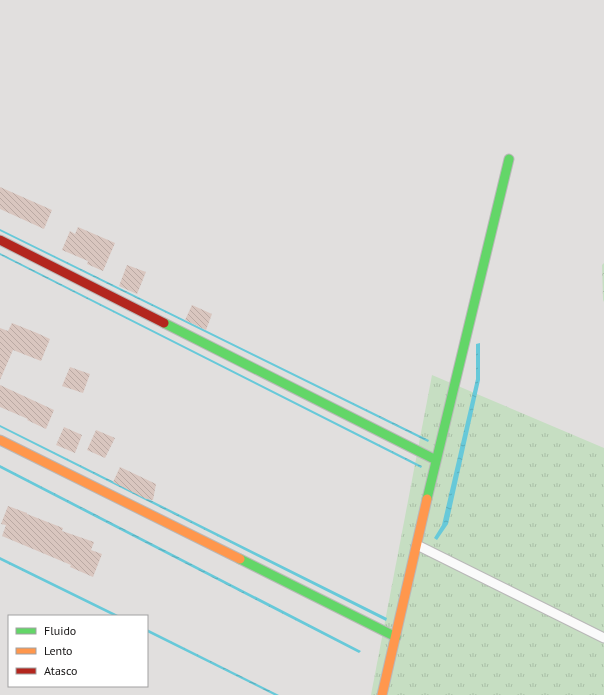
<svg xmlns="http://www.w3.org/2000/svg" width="604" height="695" font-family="'PT Sans',sans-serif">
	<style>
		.grass { fill: url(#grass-tufts) }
		.forest { fill: url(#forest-crowns) }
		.water { fill: url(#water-ripples) }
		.building { fill: url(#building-back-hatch) }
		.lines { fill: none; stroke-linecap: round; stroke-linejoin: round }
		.lane-casing { stroke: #b9b8b8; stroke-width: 11 }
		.fast-casing { stroke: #b9b8b8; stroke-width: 11 }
		.slow-casing { stroke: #b9b8b8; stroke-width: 11 }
		.jam-casing { stroke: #b9b8b8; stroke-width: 11 }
		.lane { stroke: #fafafa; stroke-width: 9 }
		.fast { stroke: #63d668; stroke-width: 9 }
		.slow { stroke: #ff974d; stroke-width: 9 }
		.jam { stroke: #b3261e; stroke-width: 9 }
	</style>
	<defs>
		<pattern id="grass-tufts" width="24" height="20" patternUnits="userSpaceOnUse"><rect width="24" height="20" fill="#c6dec2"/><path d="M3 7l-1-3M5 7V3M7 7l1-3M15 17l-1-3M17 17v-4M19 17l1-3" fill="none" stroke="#a9bea6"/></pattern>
		<pattern id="forest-crowns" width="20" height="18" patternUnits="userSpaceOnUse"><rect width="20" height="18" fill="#c6dec2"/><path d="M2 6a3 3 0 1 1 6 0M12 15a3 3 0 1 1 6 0" fill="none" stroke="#a9bea6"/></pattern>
		<pattern id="water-ripples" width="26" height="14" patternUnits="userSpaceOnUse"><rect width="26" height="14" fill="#67c9d9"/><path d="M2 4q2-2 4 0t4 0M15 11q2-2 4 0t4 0" fill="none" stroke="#59acb9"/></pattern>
		<pattern id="building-back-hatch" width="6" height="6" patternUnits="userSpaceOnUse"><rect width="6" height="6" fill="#d9c6bf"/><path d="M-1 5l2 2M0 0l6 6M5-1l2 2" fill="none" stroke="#baa9a3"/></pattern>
	</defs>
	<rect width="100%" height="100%" fill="#e1dfde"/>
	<path class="grass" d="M432 375 604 448V695H371Z"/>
	<path class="forest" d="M604 263V302L603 300 602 265Z"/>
	<path class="water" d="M0 229 429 440 428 442 0 231Z
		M0 253 422 466 421 468 0 255Z
		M480 343V380L448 524 437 540 434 538 442 525 476 379V344Z
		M0 425 387 618 386 621 0 427Z
		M0 465 361 651 359 653 0 468Z
		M0 557 120 616H114L0 560Z
		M147 629 279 695H274L147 632Z"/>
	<path class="building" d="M0 187 52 210 44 229 0 209Z
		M78 227 115 243 103 271 87 264 88 261 62 250 70 231 75 234Z
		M127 265 146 272 137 294 119 286Z
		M192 305 212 314 206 330 185 320Z
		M12 323 37 333 50 339 41 361 13 350 0 380V328L8 331Z
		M70 367 90 374 83 393 62 386Z
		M0 385 54 410 46 429 27 420 28 419 0 407Z
		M64 427 82 435 75 453 56 445Z
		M96 430 115 438 105 458 87 450Z
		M120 467 156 484 153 500 146 499 113 482Z
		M8 506 27 513V514L63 528 62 531 94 542 91 550 102 554 93 577 70 567 71 565 2 536 6 525 1 524Z"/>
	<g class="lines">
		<g class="lane-casing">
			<path id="lane" d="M417 545 604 638"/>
		</g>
		<g class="fast-casing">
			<path id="fast" d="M164 323 436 460
				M427 499 509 159
				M240 559 396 637"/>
		</g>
		<g class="slow-casing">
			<path id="slow" d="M0 440 240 559
				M382 695 427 499"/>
		</g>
		<g class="jam-casing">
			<path id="jam" d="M0 240 164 323"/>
		</g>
		<use href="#lane" class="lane"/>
		<use href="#fast" class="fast"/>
		<use href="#slow" class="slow"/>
		<use href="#jam" class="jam"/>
	</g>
	<rect x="8" y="615" width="140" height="72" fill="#ffffff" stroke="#a2a1a1"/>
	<rect x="16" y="628" width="20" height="6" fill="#63d668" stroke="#a2a1a1"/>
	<text x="44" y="635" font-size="12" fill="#171515">Fluido</text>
	<rect x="16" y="648" width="20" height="6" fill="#ff974d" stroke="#a2a1a1"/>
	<text x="44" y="655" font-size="12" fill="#171515">Lento</text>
	<rect x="16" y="668" width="20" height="6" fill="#b3261e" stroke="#a2a1a1"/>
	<text x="44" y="675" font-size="12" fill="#171515">Atasco</text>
</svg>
